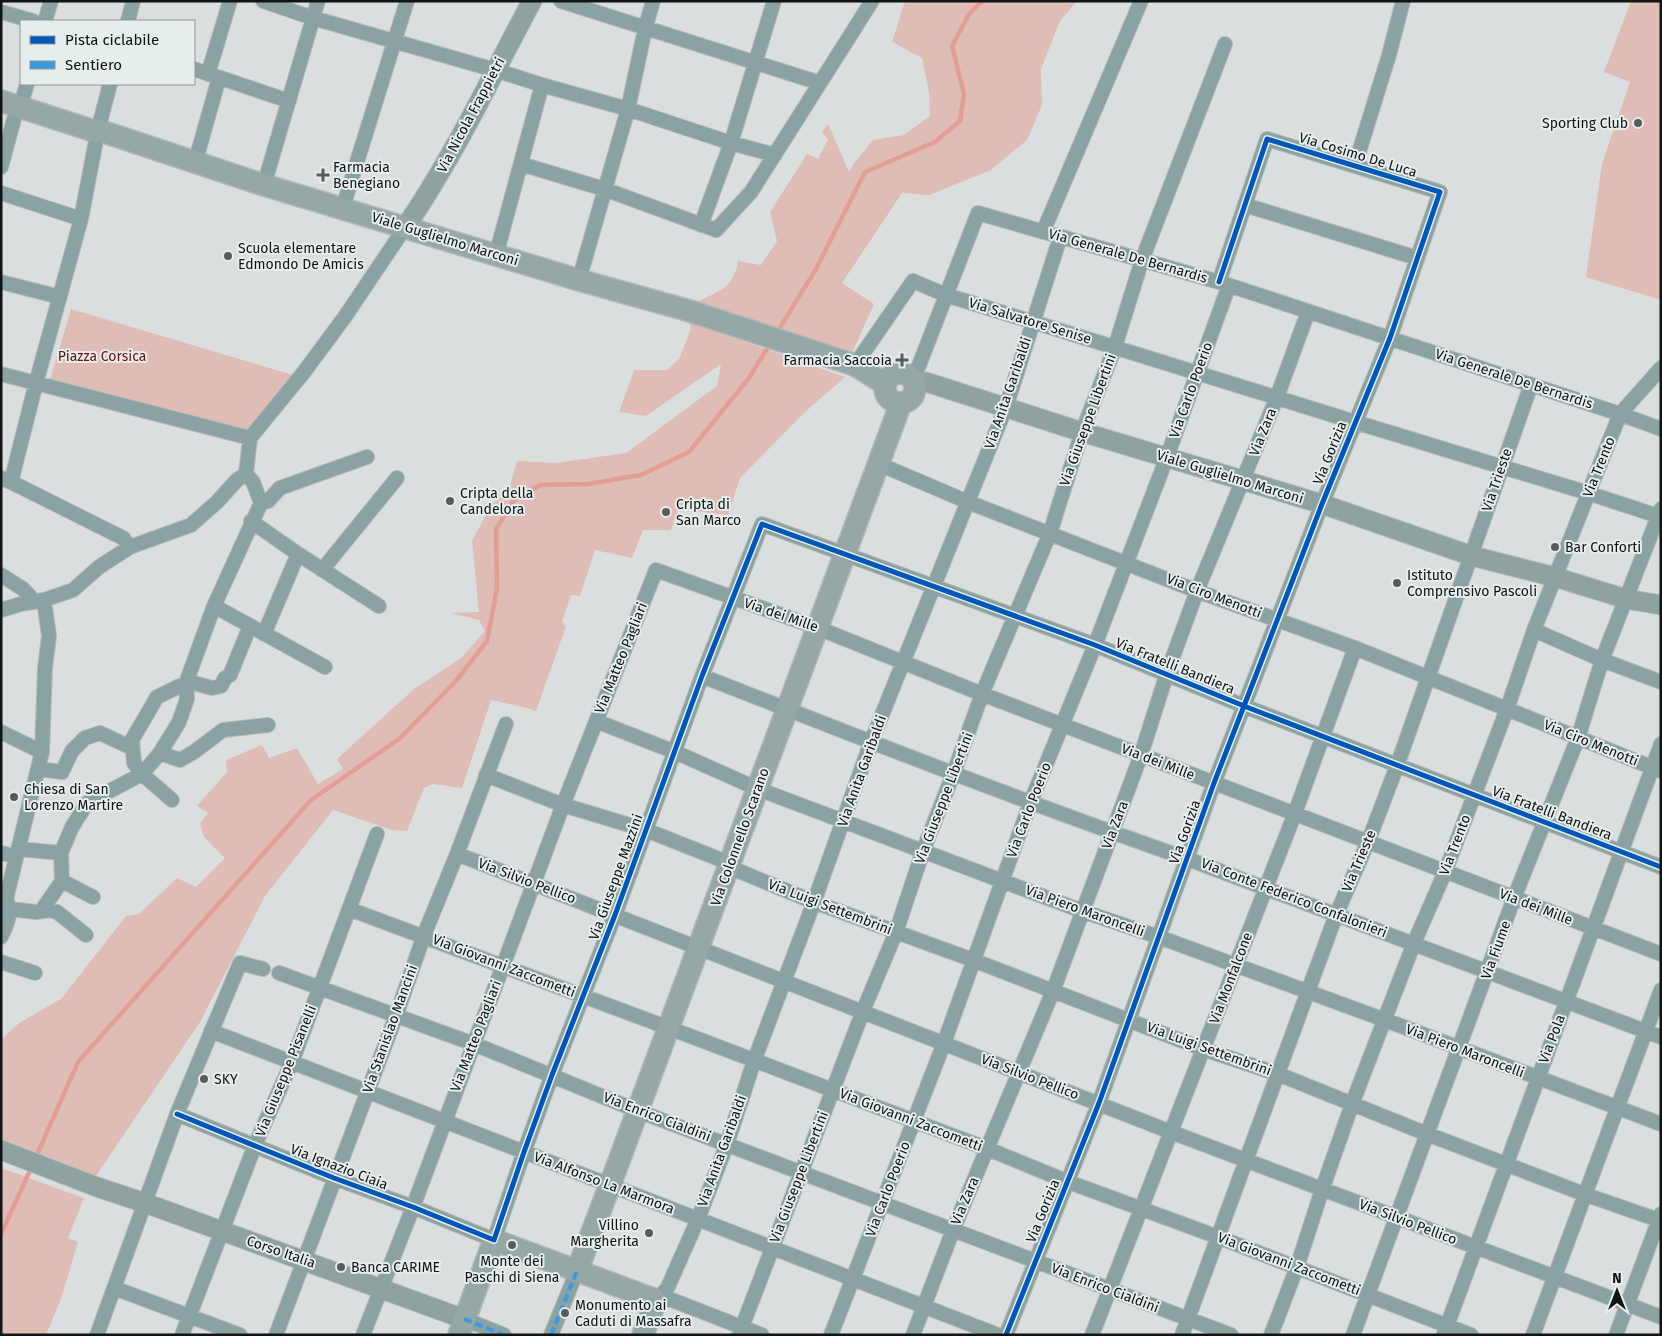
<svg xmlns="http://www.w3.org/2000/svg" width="1662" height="1336" font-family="'Fira Sans',sans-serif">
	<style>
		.green { fill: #e0bcb7 }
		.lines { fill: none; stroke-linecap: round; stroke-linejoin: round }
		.stream { stroke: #e29d94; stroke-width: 4.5 }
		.street-casing { stroke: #b7b9b9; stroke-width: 16 }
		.secondary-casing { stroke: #b7b9b9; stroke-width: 21 }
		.primary-casing { stroke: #b7b9b9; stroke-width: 24 }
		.street { stroke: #8aa2a1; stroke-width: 14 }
		.secondary { stroke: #8ea2a2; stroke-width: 19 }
		.primary { stroke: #96a7a7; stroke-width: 21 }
		.quiet { stroke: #3a9ade; stroke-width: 4; stroke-dasharray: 8 4; stroke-linecap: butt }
		.cycleway-casing { stroke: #e6eded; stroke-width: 8 }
		.cycleway { stroke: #0057b8; stroke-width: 5 }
		.poi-dot { fill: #575b5b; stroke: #e6eded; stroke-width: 2 }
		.labels { text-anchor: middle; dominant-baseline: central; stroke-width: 4; stroke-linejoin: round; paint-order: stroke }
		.street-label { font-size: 14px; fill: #111414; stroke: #e6eded }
		.poi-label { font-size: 14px; fill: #111414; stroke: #e6eded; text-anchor: start }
		.park-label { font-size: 14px; fill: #6a0f0c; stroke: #e6eded }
	</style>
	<rect width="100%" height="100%" fill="#dadede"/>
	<path class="green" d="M905 1H1077L1060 21 1041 69 1042 105 1027 140 991 170 929 195 902 193 842 283 874 304 852 353 697 302C719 291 734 288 738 261L761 265 777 241 770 212 807 154 818 159 828 140 822 132 828 124 849 172 855 162 873 140 904 135 930 116 929 92 922 58 892 42Z
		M1631 1H1661V300L1586 277 1602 164 1630 82 1604 72Z
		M71 309 293 375 249 432 50 380Z
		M689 322 845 377 805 412 740 478 728 515 678 509 671 530H643L632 558 595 550 580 596 571 595 562 622 566 626 536 711 527 708 491 700 462 788 433 784 424 788 407 831 392 830 333 810 265 896 200 1022 96 1176 1 1139V1040L19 1023 61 999 126 916 139 914 177 878 196 887 225 858 204 837 200 823 208 813 197 806 227 772 226 760 262 745 269 758 297 748 318 784 343 769 337 759 414 689 461 658 485 631 479 620 451 613 479 612 472 541 492 504 508 493 517 461 556 463 626 453 717 386 721 364 646 416 619 412 634 370H667L679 359 691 329Z
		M1 1168 84 1198 68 1238 78 1242 61 1299 46 1335H1Z"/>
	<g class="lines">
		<path class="stream" d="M776 334 816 269 865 172 935 142 960 121 964 94 952 46 969 14 982 1
			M35 1159 78 1062 311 800 399 739 455 682 487 641 497 588 496 529 514 500 540 485 588 484 641 475 689 452 749 378 771 342
			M1 1234 32 1166"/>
		<g class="street-casing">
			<path id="street" d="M263 1 313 18 495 70 542 85 628 109 731 143 775 155
				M561 1 820 83
				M1 12 33 21
				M45 21 51 1
				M128 21 133 1
				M194 69 289 101
				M208 74 230 1
				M195 163 219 78
				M521 164 604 189 716 230 751 192 872 1
				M1355 165 1389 55 1403 1
				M1 167 17 108 20 107 27 84
				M264 185 318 1
				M1 193 81 219
				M1245 205 1417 258
				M343 207 407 1
				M701 225 731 143 774 1
				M1043 232 1141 1
				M496 255 542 85
				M579 280 628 109 645 29 653 1
				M1 282 60 297
				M855 365 913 281 946 295 1355 422 1588 493 1658 516
				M1 374 250 438
				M909 376 918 368 978 213 1219 282 1620 414 1661 429
				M879 464 968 502 1197 591 1355 648 1661 771
				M246 474 250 438 304 372 344 318 406 226
				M1 478 11 482 123 538 130 547
				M11 482 36 383 81 219 98 130 110 84
				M261 503 268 501 280 488 367 457
				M251 521 298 554 379 606
				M322 570 397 478
				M1 575 23 589 34 601
				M214 606 325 667
				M1 610 21 604 44 600 73 590 99 567 130 547 191 525 217 502 237 480 246 474
				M1534 630 1602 660 1661 682
				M264 634 298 554
				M702 676C863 739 1024 802 1188 859L1661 1037
				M596 721 675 752 758 789 1082 911 1159 937 1385 1020 1661 1124
				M1 732 42 752
				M160 753 180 760 194 752 223 730 268 725
				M38 769 62 772 72 751 85 738 100 733 132 748
				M486 775 563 805 646 830 719 859
				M172 800 142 774 134 763 132 740 157 697 186 683H194L212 688 221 686 225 678 230 675 250 626
				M19 849 61 853 72 827 87 803 142 774 160 753 179 722 187 699 186 683 214 606 261 503 253 482 246 474
				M1 853 16 856
				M457 854 1171 1132 1661 1317
				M729 867 814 902 973 960 1203 1049 1278 1074 1427 1134 1584 1194 1661 1221
				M62 881 93 897
				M10 909 36 912 50 910 57 912 86 935
				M349 909 669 1028 988 1149 1066 1181 1218 1237 1471 1335
				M42 910 62 881 61 853
				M1 937C7 924 13 913 6 899L42 752 45 668 49 636 44 600
				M1 962 35 973
				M279 973 474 1044 638 1111 1231 1335
				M211 1031 998 1335
				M177 1114 334 1178 413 1207 494 1240 524 1152 552 1075 615 915 702 676 762 524 1095 645 1244 706 1661 867
				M114 1288 240 1335
				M656 1300 667 1289 698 1219 727 1144 754 1061 814 902 871 742 1006 407 1060 238
				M656 1300H672L762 1335
				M464 1319 504 1335
				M1444 1334 1661 744
				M97 1335 177 1114 240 963 263 969
				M182 1335 255 1145 292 1062 377 834
				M276 1335 396 1016 424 935 457 854 506 724
				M363 1335 413 1207 563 805 656 570 818 628 982 694 1661 954
				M551 1335 577 1271
				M739 1335 863 1011 896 932 923 851 954 772 982 694 1050 533 1082 432 1115 347 1142 260 1225 44
				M831 1335 944 1043 1031 801 1095 645 1167 457 1229 285
				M913 1335 953 1230 1053 991 1141 755 1167 673 1197 591 1277 397 1308 312
				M1006 1335 1099 1103 1214 783 1244 706 1322 504 1390 338 1440 192 1267 139 1219 282
				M1092 1335 1295 813 1355 648
				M1182 1335 1336 915 1368 842 1397 766 1531 385
				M1271 1335 1297 1267 1322 1190 1352 1104 1414 943 1445 872 1507 709 1534 630 1620 414 1661 368
				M1353 1335 1514 898 1578 738 1602 660 1661 509
				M1533 1335 1661 990
				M1616 1335 1661 1214"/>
		</g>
		<g class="secondary-casing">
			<path id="secondary" d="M406 226C455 155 491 77 532 1
				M914 382H926L1082 432 1322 504 1472 556 1555 577 1626 599 1661 605
				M1 1150 97 1187 145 1203 464 1319"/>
		</g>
		<g class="primary-casing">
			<path id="primary" d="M1 101 97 132 98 130 264 185 579 280 690 311 855 365 885 384
				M885 388a15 15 0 1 1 30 0a15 15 0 1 1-30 0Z
				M577 1271 610 1185 901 403
				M459 1335 494 1240 656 1300 643 1335"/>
		</g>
		<use href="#street" class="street"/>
		<use href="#secondary" class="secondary"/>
		<use href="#primary" class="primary"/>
		<path class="quiet" d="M464 1319 504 1335
			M551 1335 577 1271"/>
		<g class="cycleway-casing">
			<path id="cycleway" d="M177 1114 334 1178 413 1207 494 1240 524 1152 552 1075 615 915 702 676 762 524 1095 645 1244 706 1661 867
				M1006 1335 1099 1103 1214 783 1244 706 1322 504 1390 338 1440 192 1267 139 1219 282"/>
		</g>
		<use href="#cycleway" class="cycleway"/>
	</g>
	<g class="poi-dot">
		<circle cx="1638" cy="123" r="5"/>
		<path d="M320.5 167.5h5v5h5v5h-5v5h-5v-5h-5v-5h5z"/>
		<circle cx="228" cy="256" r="5"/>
		<path d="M899.5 352.5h5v5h5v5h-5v5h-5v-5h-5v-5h5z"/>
		<circle cx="450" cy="501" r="5"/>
		<circle cx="666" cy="512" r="5"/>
		<circle cx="1555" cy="547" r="5"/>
		<circle cx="1397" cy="583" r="5"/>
		<circle cx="14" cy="797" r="5"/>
		<circle cx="204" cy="1079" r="5"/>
		<circle cx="649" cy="1233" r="5"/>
		<circle cx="512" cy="1245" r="5"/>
		<circle cx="341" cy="1267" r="5"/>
		<circle cx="565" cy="1313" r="5"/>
	</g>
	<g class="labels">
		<g class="street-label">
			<text transform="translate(471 115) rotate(-62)">Via Nicola Frappietri</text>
			<text transform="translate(1358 155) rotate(17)">Via Cosimo De Luca</text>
			<text transform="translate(445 239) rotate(17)">Viale Guglielmo Marconi</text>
			<text transform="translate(1128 256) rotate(16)">Via Generale De Bernardis</text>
			<text transform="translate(1030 321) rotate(17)">Via Salvatore Senise</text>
			<text transform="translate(1514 379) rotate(18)">Via Generale De Bernardis</text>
			<text transform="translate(1191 390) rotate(-70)">Via Carlo Poerio</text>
			<text transform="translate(1008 393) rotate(-71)">Via Anita Garibaldi</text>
			<text transform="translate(1088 420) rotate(-70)">Via Giuseppe Libertini</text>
			<text transform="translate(1263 432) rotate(-68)">Via Zara</text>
			<text transform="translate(1330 453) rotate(-68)">Via Gorizia</text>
			<text transform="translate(1599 467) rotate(-68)">Via Trento</text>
			<text transform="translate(1230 477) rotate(17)">Viale Guglielmo Marconi</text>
			<text transform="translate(1497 480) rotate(-71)">Via Trieste</text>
			<text transform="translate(1214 596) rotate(21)">Via Ciro Menotti</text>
			<text transform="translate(781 615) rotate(19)">Via dei Mille</text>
			<text transform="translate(621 658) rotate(-68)">Via Matteo Pagliari</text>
			<text transform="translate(1175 666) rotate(22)">Via Fratelli Bandiera</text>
			<text transform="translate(1591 743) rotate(22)">Via Ciro Menotti</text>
			<text transform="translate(1158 762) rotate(21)">Via dei Mille</text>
			<text transform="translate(862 771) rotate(-70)">Via Anita Garibaldi</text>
			<text transform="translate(944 798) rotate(-69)">Via Giuseppe Libertini</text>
			<text transform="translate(1029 810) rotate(-69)">Via Carlo Poerio</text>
			<text transform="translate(1552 813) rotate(21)">Via Fratelli Bandiera</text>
			<text transform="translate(1115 825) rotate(-69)">Via Zara</text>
			<text transform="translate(1185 832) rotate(-70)">Via Gorizia</text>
			<text transform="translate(740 837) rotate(-70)">Via Colonnello Scarano</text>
			<text transform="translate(1455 845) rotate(-69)">Via Trento</text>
			<text transform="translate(1359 861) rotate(-67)">Via Trieste</text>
			<text transform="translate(616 877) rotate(-70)">Via Giuseppe Mazzini</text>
			<text transform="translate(527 881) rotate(21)">Via Silvio Pellico</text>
			<text transform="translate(1294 898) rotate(21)">Via Conte Federico Confalonieri</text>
			<text transform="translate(830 907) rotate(21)">Via Luigi Settembrini</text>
			<text transform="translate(1536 907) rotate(21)">Via dei Mille</text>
			<text transform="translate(1085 911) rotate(20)">Via Piero Maroncelli</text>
			<text transform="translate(1496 950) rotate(-70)">Via Fiume</text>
			<text transform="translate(504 966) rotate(21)">Via Giovanni Zaccometti</text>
			<text transform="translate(1231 978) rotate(-69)">Via Monfalcone</text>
			<text transform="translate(390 1029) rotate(-70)">Via Stanislao Mancini</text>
			<text transform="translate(476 1036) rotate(-69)">Via Matteo Pagliari</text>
			<text transform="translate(1552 1039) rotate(-69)">Via Pola</text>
			<text transform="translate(1209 1049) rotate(20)">Via Luigi Settembrini</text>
			<text transform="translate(1465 1051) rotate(21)">Via Piero Maroncelli</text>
			<text transform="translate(286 1071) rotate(-68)">Via Giuseppe Pisanelli</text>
			<text transform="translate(1030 1077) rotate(21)">Via Silvio Pellico</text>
			<text transform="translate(657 1117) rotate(21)">Via Enrico Cialdini</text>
			<text transform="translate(911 1120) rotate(21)">Via Giovanni Zaccometti</text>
			<text transform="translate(722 1151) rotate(-70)">Via Anita Garibaldi</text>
			<text transform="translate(339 1167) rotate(21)">Via Ignazio Ciaia</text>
			<text transform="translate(799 1177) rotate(-69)">Via Giuseppe Libertini</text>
			<text transform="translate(604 1183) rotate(21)">Via Alfonso La Marmora</text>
			<text transform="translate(888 1189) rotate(-69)">Via Carlo Poerio</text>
			<text transform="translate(965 1201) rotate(-67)">Via Zara</text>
			<text transform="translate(1043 1211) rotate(-68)">Via Gorizia</text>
			<text transform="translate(1408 1222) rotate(21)">Via Silvio Pellico</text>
			<text transform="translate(281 1252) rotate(19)">Corso Italia</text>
			<text transform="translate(1289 1264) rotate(21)">Via Giovanni Zaccometti</text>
			<text transform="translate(1105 1288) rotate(21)">Via Enrico Cialdini</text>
		</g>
		<g class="poi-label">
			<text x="1628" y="123" text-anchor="end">Sporting Club</text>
			<text x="333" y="167">Farmacia<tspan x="333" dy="16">Benegiano</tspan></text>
			<text x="238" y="248">Scuola elementare<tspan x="238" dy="16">Edmondo De Amicis</tspan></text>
			<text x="892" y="360" text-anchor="end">Farmacia Saccoia</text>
			<text x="460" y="493">Cripta della<tspan x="460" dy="16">Candelora</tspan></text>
			<text x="676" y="504">Cripta di<tspan x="676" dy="16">San Marco</tspan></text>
			<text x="1565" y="547">Bar Conforti</text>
			<text x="1407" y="575">Istituto<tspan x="1407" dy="16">Comprensivo Pascoli</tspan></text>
			<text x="24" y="789">Chiesa di San<tspan x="24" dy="16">Lorenzo Martire</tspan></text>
			<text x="214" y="1079">SKY</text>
			<text x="639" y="1225" text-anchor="end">Villino<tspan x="639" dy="16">Margherita</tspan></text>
			<text x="512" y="1261" text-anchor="middle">Monte dei<tspan x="512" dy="16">Paschi di Siena</tspan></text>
			<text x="351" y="1267">Banca CARIME</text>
			<text x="575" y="1305">Monumento ai<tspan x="575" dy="16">Caduti di Massafra</tspan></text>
		</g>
		<g class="park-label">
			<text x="102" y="356">Piazza Corsica</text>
		</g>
	</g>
	<rect width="1662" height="1336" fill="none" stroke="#111414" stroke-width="5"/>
	<rect x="20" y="20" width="175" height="65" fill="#e6eded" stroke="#919696"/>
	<rect x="30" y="36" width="25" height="8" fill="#0057b8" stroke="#919696"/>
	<text x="65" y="45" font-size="15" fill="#111414">Pista ciclabile</text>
	<rect x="30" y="61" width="25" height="8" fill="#3a9ade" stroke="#919696"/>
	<text x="65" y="70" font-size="15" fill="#111414">Sentiero</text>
	<g transform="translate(1617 1291)" stroke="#e6eded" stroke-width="4" paint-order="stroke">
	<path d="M0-4L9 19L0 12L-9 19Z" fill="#111414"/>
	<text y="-8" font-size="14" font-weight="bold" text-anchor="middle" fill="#111414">N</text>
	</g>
</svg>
